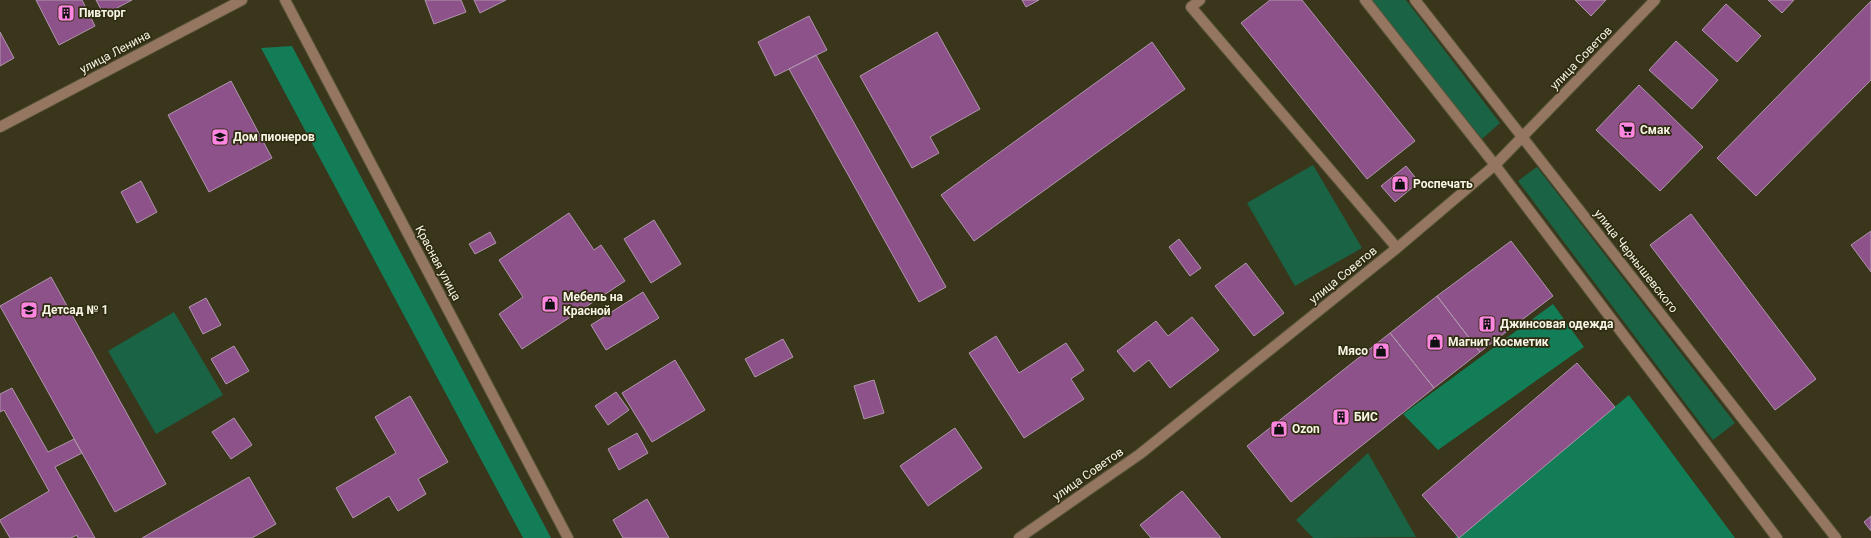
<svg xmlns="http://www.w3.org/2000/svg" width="1871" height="538" font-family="Roboto,sans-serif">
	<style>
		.green { fill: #1a6345 }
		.forest { fill: #127d56 }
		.building { fill: #8d5289; stroke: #af96ad }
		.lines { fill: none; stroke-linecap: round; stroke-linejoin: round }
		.minor-casing { stroke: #58553b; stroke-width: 12 }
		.minor { stroke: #957761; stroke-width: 10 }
		.labels { text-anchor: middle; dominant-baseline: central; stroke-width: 3.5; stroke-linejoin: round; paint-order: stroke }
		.poi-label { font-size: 12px; font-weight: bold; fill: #f7f5e5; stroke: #302c11; text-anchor: start }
		.street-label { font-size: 12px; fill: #f7f5e5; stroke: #302c11 }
	</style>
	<rect width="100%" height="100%" fill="#3a361b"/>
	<path class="green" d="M1371 0H1406L1500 123 1482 139Z
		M1313 165 1362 248 1295 286 1247 203Z
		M1537 167 1735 423 1713 440 1518 181Z
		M174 312 223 395 156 434 108 351Z
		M1368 453 1416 537 1313 538 1296 520Z"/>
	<path class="forest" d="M292 46 551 538H523L261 48Z
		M1553 304 1584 347 1438 450 1403 414Z
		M1629 395 1735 538H1455Z"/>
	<path class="building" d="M36 0H82L95 26 59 45Z
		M96 0H132L104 15Z
		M425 0H461L466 12 434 24Z
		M474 0H506L480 13Z
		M1022 0H1039L1026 7Z
		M1270 0H1302L1415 141 1367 179 1241 23Z
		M1575 0H1606L1591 16Z
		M1768 0H1794L1782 13Z
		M1871 1V80L1756 196 1717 158Z
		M1726 4 1761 36 1737 62 1702 30Z
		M809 16 827 50 775 76 758 42Z
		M0 32 14 58 0 66Z
		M937 32 980 109 930 137 939 153 912 168 860 76Z
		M1676 41 1718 80 1692 109 1649 70Z
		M1152 42 1185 89 974 241 941 195Z
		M816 55 946 287 919 302 789 69Z
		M231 81 272 158 209 192 168 115Z
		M1639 85 1703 147 1660 191 1596 130Z
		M1406 166 1419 182 1395 202 1381 186Z
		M141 181 157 212 137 223 121 192Z
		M569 213 594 250 601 245 625 281 522 349 499 314 523 297 499 260Z
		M1691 214 1816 379 1775 410 1650 245Z
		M654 220 681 264 651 283 624 239Z
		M1871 231V272L1851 245Z
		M490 232 496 243 475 254 469 244Z
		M1179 239 1201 268 1190 276 1169 247Z
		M1511 241 1553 296 1480 352 1437 296Z
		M1246 263 1284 313 1254 336 1215 286Z
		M51 277 166 484 115 512 0 306Z
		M643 292 659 318 606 350 591 325Z
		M1437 296 1480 352 1434 388 1390 333Z
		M206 298 221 325 203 334 189 307Z
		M1192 317 1219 350 1170 388 1149 360 1134 372 1117 351 1156 321 1168 336Z
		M1390 333 1434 388 1291 502 1247 446Z
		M996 336 1019 373 1066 343 1084 370 1071 379 1084 399 1024 438 969 353Z
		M783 339 793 357 755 377 745 359Z
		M234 346 249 371 226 384 211 359Z
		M675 360 705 410 652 442 622 393Z
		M1577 363 1615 407 1459 538 1422 495Z
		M874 380 884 413 864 419 854 386Z
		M12 388 48 452 74 439 82 453 55 467 95 538H78L77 535 71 538H10L0 521V520L49 491 4 410 0 412V394Z
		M616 392 629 410 608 425 595 406Z
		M410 396 448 462 418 479 426 494 398 511 389 496 353 518 336 488 396 453 375 417Z
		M234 418 252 445 231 459 212 432Z
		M955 428 982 468 928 506 900 466Z
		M637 433 648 453 619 470 608 449Z
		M249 477 276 524 252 538H142Z
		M1182 491 1221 538H1151L1140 525Z
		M647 499 669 538H623L613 520Z
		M1871 516V531L1864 522Z"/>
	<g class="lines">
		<g class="minor-casing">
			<path id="minor" d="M285 0 568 538
				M1200 0 1191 7 1397 248
				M1365 0 1495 165 1777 538
				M1415 0 1836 538
				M0 127 242 0
				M1019 538 1140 454 1397 248 1495 165 1655 0"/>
		</g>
		<use href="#minor" class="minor"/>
	</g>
	<defs>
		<g id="building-square" transform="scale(0.9)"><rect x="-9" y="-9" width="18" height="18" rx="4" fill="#fe86e1" stroke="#302c11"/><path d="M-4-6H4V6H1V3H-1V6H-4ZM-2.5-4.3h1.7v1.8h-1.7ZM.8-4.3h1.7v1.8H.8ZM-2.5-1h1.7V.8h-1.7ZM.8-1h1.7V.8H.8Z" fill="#111"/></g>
		<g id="supermarket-square" transform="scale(0.9)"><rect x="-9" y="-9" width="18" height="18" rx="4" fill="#fe86e1" stroke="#302c11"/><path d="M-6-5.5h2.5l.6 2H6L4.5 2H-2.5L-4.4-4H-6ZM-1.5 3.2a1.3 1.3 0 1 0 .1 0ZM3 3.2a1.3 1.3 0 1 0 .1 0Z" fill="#111"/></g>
		<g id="school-square" transform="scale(0.9)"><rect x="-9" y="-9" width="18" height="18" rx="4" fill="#fe86e1" stroke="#302c11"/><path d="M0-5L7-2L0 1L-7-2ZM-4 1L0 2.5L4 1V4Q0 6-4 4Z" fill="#111"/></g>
		<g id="shop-square" transform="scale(0.9)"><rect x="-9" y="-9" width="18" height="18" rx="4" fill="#fe86e1" stroke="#302c11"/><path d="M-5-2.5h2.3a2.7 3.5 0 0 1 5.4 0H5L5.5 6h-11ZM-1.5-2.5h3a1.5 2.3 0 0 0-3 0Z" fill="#111"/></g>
	</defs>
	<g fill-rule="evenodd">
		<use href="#building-square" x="66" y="13"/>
		<use href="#supermarket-square" x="1627" y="130"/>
		<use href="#school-square" x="220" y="137"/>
		<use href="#shop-square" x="1400" y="184"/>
		<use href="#shop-square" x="550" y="304"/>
		<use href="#school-square" x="29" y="310"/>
		<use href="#building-square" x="1487" y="324"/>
		<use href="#shop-square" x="1435" y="342"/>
		<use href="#shop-square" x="1381" y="351"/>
		<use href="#building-square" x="1341" y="417"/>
		<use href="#shop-square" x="1279" y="429"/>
	</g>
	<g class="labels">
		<g class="poi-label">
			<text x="79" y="13">Пивторг</text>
			<text x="1640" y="130">Смак</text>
			<text x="233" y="137">Дом пионеров</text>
			<text x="1413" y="184">Роспечать</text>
			<text x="563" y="297">Мебель на<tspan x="563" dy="14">Красной</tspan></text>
			<text x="42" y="310">Детсад № 1</text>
			<text x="1500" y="324">Джинсовая одежда</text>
			<text x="1448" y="342">Магнит Косметик</text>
			<text x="1368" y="351" text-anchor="end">Мясо</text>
			<text x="1354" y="417">БИС</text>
			<text x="1292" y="429">Ozon</text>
		</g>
		<g class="street-label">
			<text transform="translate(115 52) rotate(-28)">улица Ленина</text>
			<text transform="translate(1581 58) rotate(-46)">улица Советов</text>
			<text transform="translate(1636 261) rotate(52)">улица Чернышевского</text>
			<text transform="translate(438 263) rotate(62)">Красная улица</text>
			<text transform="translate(1343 275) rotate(-39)">улица Советов</text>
			<text transform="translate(1088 474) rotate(-35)">улица Советов</text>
		</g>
	</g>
</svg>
